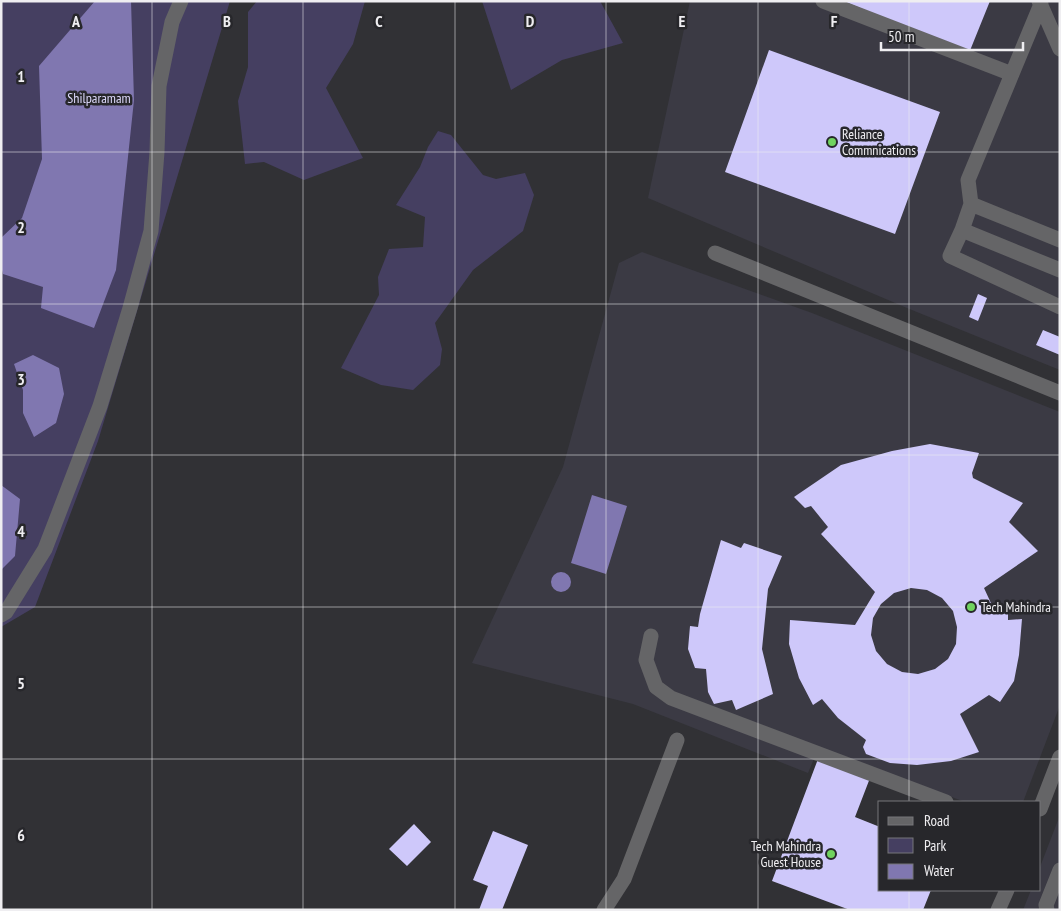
<svg xmlns="http://www.w3.org/2000/svg" width="1061" height="911" font-family="'PT Sans Narrow',sans-serif">
	<style>
		.built { fill: #3b3a44 }
		.green { fill: #453f61 }
		.water { fill: #8077b0 }
		.building { fill: #cec8fa; fill-rule: evenodd }
		.lines { fill: none; stroke-linecap: round; stroke-linejoin: round }
		.minor { stroke: #656567; stroke-width: 15 }
		.grid { fill: none; stroke: #efeef1; stroke-width: 1; stroke-opacity: 0.55 }
		.poi-dot { fill: #70d35f; stroke: #27272b; stroke-width: 2 }
		.labels { text-anchor: middle; dominant-baseline: central; stroke-width: 5; stroke-linejoin: round; paint-order: stroke }
		.park-label { font-size: 14px; fill: #ddd9fb; stroke: #27272b }
		.poi-label { font-size: 14px; fill: #efeef1; stroke: #27272b; text-anchor: start }
		.grid-label { font-size: 16px; text-anchor: middle; font-weight: bold; fill: #efeef1; stroke: #27272b; stroke-width: 5; stroke-linejoin: round; paint-order: stroke }
	</style>
	<rect width="100%" height="100%" fill="#313135"/>
	<path class="built" d="M690 1H1060V370L907 308 648 198Z
		M642 252 812 313 1060 412V705L1023 802H965L819 747 808 773 633 704 472 663 563 467 619 263Z
		M1060 815V910H1023L1031 890H1040V867Z"/>
	<path class="green" d="M1 1H230L98 441 35 607 1 627Z
		M257 1H365L353 44 326 88 363 158 304 180 264 162 245 164 238 101 248 67V12Z
		M482 1H600L623 43 562 60 511 90Z
		M438 131 451 135 483 175 496 179 525 173 534 195 523 231 473 270 435 323 442 349 440 365 413 390 381 385 341 368 379 295 378 277 389 249 423 247 425 217 396 205 420 167 428 147Z"/>
	<path class="water" d="M95 1H131L134 100 116 270 94 328 41 308 43 287 3 274 1 266V238L22 218 42 159 39 66Z
		M33 355 59 368 64 394 56 423 34 437 23 413V390L14 364Z
		M1 485 20 499 15 556 1 570Z
		M592 495 627 506 606 574 571 563Z
		M551 582a10 10 0 1 1 20 0a10 10 0 1 1-20 0Z"/>
	<path class="building" d="M843 1H990L969 53Z
		M769 50 940 112 895 234 725 172Z
		M978 294 987 298 978 321 969 317Z
		M1043 330 1060 337V355L1036 345Z
		M930 444 979 453 972 473 973 478 1023 503 1009 522 1038 551 984 588 996 614 1008 609V620L1022 619 1019 655 1014 681 1000 702 989 695 960 714 979 752 951 761 917 765 890 763 866 754 863 747 866 740 838 718 822 699 813 705 799 678 789 644 790 620 855 625 875 592 821 534 828 527 811 506 805 508 794 497 841 465 892 451ZM911 588 927 590 942 598 953 611 957 627 956 644 948 659 935 669 918 674 902 672 887 664 876 651 871 635 873 618 881 604 894 593Z
		M721 540 741 548 744 543 782 556 768 589 762 649 773 694 736 710 732 700 714 704 708 692 706 669 695 668 688 649 690 626 698 627 700 614Z
		M818 759 870 778 855 817 880 827V890H931L923 910H850L772 881Z
		M414 824 431 842 407 866 389 849Z
		M493 831 528 845 502 910H479L488 886 473 880Z"/>
	<g class="lines">
		<path class="minor" d="M823 1 1012 74
			M1039 1 1060 49
			M971 204 968 180 1041 4
			M962 230 971 204 1060 240
			M715 253 1060 393
			M1060 270 962 230 950 256 1060 307
			M1 615 6 612 45 549 100 406 130 308 151 231 157 152 159 86 172 22 181 1
			M651 636 646 660 656 687 671 698 946 802
			M1040 809 1060 757
			M604 910 624 879 677 740
			M998 910 1007 890
			M1047 910 1046 905 1060 870"/>
	</g>
	<path class="grid" d="M152 1V910M303 1V910M455 1V910M606 1V910M758 1V910M909 1V802M1 152H1060M1 304H1060M1 455H1060M1 607H1060M1 759H1060M909 890V910"/>
	<g class="poi-dot">
		<circle cx="832" cy="142" r="5"/>
		<circle cx="971" cy="607" r="5"/>
		<circle cx="831" cy="854" r="5"/>
	</g>
	<g class="labels">
		<g class="park-label">
			<text x="99" y="98">Shilparamam</text>
		</g>
		<g class="poi-label">
			<text x="842" y="134">Reliance<tspan x="842" dy="16">Commnications</tspan></text>
			<text x="981" y="607">Tech Mahindra</text>
			<text x="821" y="846" text-anchor="end">Tech Mahindra<tspan x="821" dy="16">Guest House</tspan></text>
		</g>
	</g>
	<g class="grid-label">
		<text x="76" y="27">A</text>
		<text x="227" y="27">B</text>
		<text x="379" y="27">C</text>
		<text x="530" y="27">D</text>
		<text x="682" y="27">E</text>
		<text x="834" y="27">F</text>
		<text x="21" y="82">1</text>
		<text x="21" y="233">2</text>
		<text x="21" y="385">3</text>
		<text x="21" y="537">4</text>
		<text x="21" y="689">5</text>
		<text x="21" y="841">6</text>
	</g>
	<rect width="1061" height="911" fill="none" stroke="#efeef1" stroke-width="5"/>
	<rect x="878" y="801" width="162" height="90" fill="#27272b" stroke="#77777a"/>
	<rect x="888" y="817" width="25" height="8" fill="#656567" stroke="#77777a"/>
	<text x="924" y="826" font-size="15" fill="#efeef1">Road</text>
	<rect x="888" y="838" width="25" height="15" fill="#453f61" stroke="#77777a"/>
	<text x="924" y="851" font-size="15" fill="#efeef1">Park</text>
	<rect x="888" y="864" width="25" height="15" fill="#8077b0" stroke="#77777a"/>
	<text x="924" y="876" font-size="15" fill="#efeef1">Water</text>
	<path d="M881 42v8h142v-8" fill="none" stroke="#efeef1" stroke-width="2.5"/>
	<text x="888" y="42" font-size="15" fill="#efeef1" stroke="#27272b" stroke-width="4" paint-order="stroke">50 m</text>
</svg>
